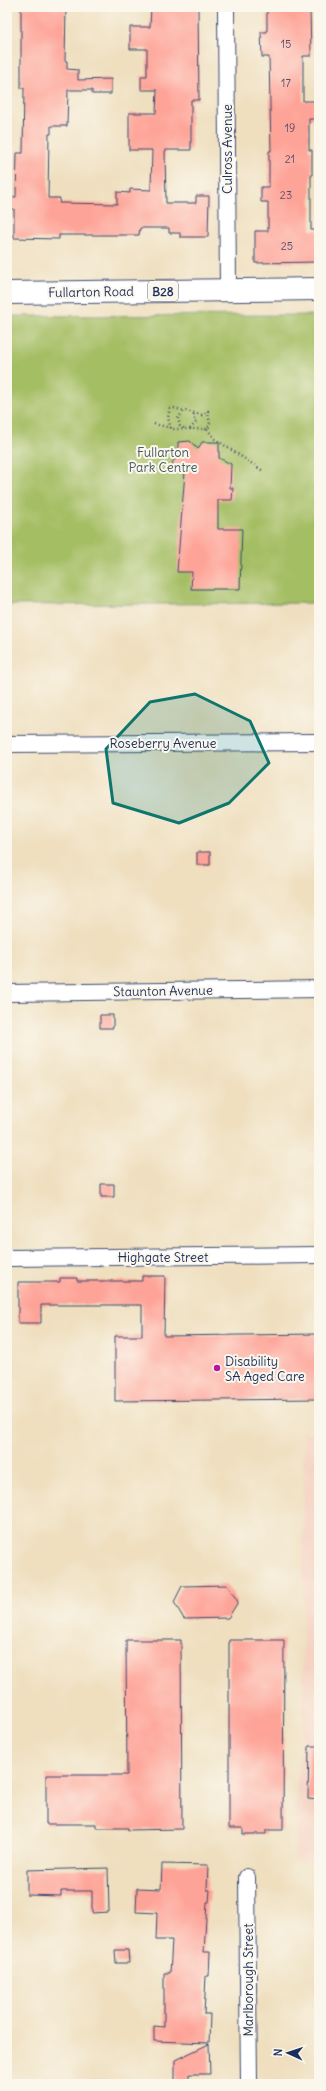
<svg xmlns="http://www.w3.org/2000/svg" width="326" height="2091" font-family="Delius,sans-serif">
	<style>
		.built { fill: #f5d2c2 }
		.green { fill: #a4be64; stroke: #607661 }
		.building { fill: #fea397 }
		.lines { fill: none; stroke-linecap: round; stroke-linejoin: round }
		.street-casing { stroke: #3b496d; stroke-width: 18 }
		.primary-casing { stroke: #3b496d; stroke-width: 24 }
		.path { stroke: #3b496d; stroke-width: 2.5; stroke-dasharray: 1 3; stroke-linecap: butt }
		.street { stroke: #fff; stroke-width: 16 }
		.primary { stroke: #fff; stroke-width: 22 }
		.marked { fill: #0f766e; fill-opacity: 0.2; stroke: #0f766e; stroke-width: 3; stroke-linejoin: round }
		.poi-dot { fill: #b5179e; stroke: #fbf7ec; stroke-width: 1.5 }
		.labels { text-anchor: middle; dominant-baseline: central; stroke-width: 4; stroke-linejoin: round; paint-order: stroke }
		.number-label { font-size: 11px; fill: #544c6c }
		.shield { fill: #fbf7ec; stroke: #5e6b89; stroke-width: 1 }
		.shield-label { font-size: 12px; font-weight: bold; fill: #1b2f5e }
		.street-label { font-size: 13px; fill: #1b2f5e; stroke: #fbf7ec }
		.park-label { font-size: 13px; fill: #445a60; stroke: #fbf7ec }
		.poi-label { font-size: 13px; fill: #1b2f5e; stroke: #fbf7ec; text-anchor: start }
	</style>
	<rect width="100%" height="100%" fill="#fbf7ec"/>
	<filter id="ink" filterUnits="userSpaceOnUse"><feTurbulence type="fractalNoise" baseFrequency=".025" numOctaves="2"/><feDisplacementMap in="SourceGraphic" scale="8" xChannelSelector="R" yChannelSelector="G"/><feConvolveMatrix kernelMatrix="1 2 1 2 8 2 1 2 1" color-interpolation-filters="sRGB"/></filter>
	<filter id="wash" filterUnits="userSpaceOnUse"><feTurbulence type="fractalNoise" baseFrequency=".012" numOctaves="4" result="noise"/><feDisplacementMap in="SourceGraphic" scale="16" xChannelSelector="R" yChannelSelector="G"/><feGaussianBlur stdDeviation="0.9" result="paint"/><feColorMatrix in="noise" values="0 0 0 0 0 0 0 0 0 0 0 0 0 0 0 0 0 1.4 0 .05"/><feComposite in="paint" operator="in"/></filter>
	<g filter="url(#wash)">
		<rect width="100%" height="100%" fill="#efdfbf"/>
		<path class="built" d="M304 1433H319V1861H295L297 1783 303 1736Z"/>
		<path class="green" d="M319 315V603L7 605V316Z"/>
		<g id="blocks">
			<path class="building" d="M21 7H66L65 61H67V69L78 70V80L111 79V94H92V90H68L67 126H51V134H49L48 198H60L59 203 117 204V192L130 193V189L151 190 152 150H129V113H156L157 90H141V76H147V49H130V27H150L151 7H198L199 100H191V150H165L166 203H196V196H209L208 237H180V233H169V228H140L139 235H59V239L14 238V209H7V197H16L17 153H23L24 88H21Z
				M267 7H310L311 56H303V101H319V119H309V150H312V176H311V230H319V262L255 263V231H268V202H261V187H269V151H271L269 57H262L261 32H267Z
				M190 441 198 449 202 442H219V458L231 464 230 488H233L232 500H218V529H242L240 589H191L192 572H177L185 472 177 473 172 463 175 459 173 450H178V442Z
				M197 852H210V865H197Z
				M100 1015H113V1028H100Z
				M101 1184H114V1197H101Z
				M142 1276H165L164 1336 319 1334V1399L115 1401V1336H142V1305H41V1323H18V1282H60V1278H77V1281H142Z
				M227 1585 238 1602 228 1618 184 1619 174 1602 182 1586Z
				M126 1640H181L182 1829 128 1830V1828H96V1824H46V1775H127Z
				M229 1640H284L283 1830H266V1834H243V1828H229Z
				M309 1746H319V1800L308 1799Z
				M162 1864 208 1865 207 1890H210L209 1902H207L204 1952H210L209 1976H206L204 2014H210L209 2043 154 2041V2026L164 2027V1973H170L172 1940H156L157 1913 136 1912 137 1888 161 1889Z
				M108 1868 109 1912 92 1913V1891H61V1896L27 1895V1870Z
				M115 1950H128L129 1963H116Z
				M209 2044 210 2074H189V2084H175V2060Z"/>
		</g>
	</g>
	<g filter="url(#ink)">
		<use href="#blocks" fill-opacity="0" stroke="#3b496d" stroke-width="1"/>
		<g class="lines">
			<g class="street-casing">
				<path id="street" d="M226 7 228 291
					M7 744 319 742
					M7 993 319 989
					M7 1258 319 1255
					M247 1877 249 2084"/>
			</g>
			<g class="primary-casing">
				<path id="primary" d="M7 293 319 289"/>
			</g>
			<path class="path" d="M170 407 202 415 208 411 210 425 207 429H171L168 418Z
				M154 424 171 428
				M184 428 180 426 178 418 184 411
				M190 429 196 422 193 413
				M207 429 215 439 263 471"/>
			<use href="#street" class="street"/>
			<use href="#primary" class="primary"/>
		</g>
	</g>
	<path class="marked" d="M195 694 250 721 269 763 229 803 179 823 113 803 106 749 150 702Z"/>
	<circle class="poi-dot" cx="217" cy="1368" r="4"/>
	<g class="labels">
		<g class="number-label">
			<text x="286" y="44">15</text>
			<text x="286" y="83">17</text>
			<text x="290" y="128">19</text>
			<text x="290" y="159">21</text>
			<text x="286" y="195">23</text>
			<text x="287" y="246">25</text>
		</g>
		<rect class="shield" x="148" y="281" width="30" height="20" rx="3"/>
		<g class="shield-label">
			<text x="163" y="291">B28</text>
		</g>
		<g class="street-label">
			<text transform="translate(227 149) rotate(-90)">Culross Avenue</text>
			<text transform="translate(91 292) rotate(-1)">Fullarton Road</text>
			<text x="163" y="743">Roseberry Avenue</text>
			<text transform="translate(163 991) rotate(-1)">Staunton Avenue</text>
			<text x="163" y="1257">Highgate Street</text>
			<text transform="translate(248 1980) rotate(-90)">Marlborough Street</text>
		</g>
		<g class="park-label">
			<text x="163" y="452">Fullarton<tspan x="163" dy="15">Park Centre</tspan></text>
		</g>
		<g class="poi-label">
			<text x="225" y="1361">Disability<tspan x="225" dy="15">SA Aged Care</tspan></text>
		</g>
	</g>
	<rect width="326" height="2091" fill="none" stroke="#fbf7ec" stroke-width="24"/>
	<g transform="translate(288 2053) rotate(273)" stroke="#fbf7ec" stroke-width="3" paint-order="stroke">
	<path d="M0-3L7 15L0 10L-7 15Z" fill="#1b2f5e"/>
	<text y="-6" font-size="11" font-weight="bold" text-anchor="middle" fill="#1b2f5e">N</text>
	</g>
</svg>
